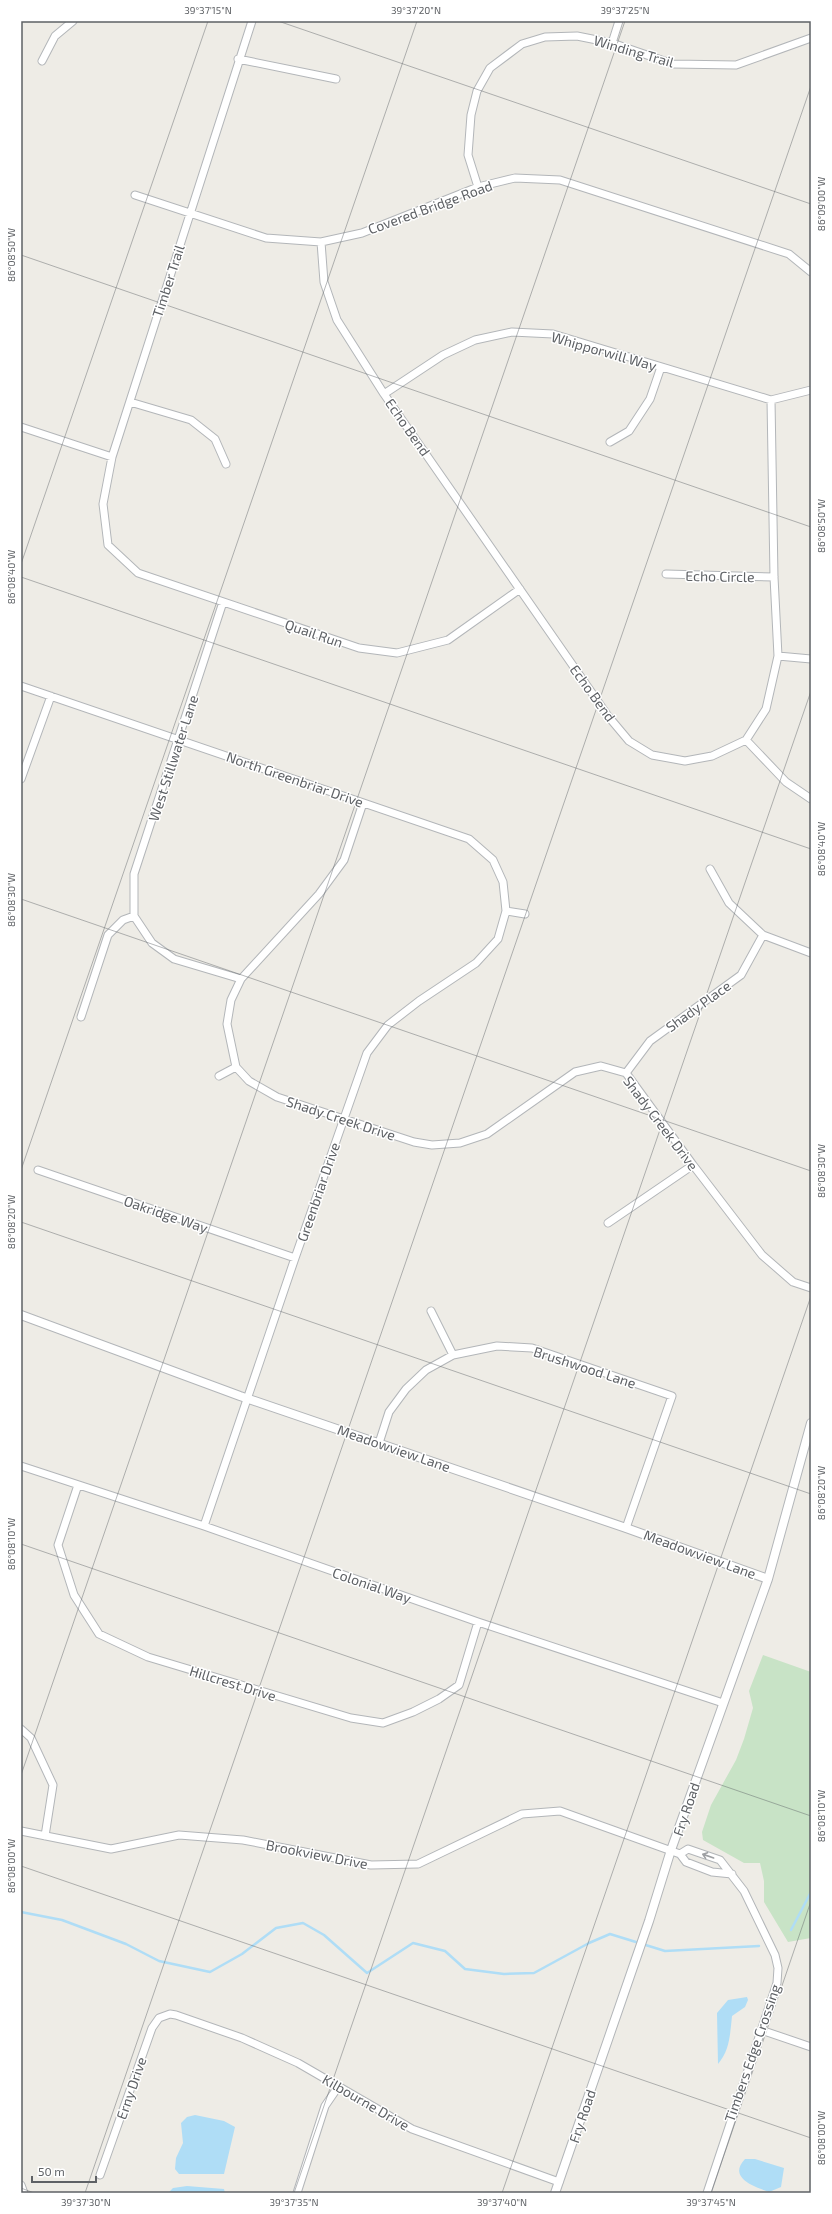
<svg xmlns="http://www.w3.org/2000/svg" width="832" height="2214" font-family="'Exo 2',sans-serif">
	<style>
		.green { fill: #c8e3c6 }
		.water { fill: #afddf6 }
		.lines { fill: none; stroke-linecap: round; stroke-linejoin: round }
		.stream { stroke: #afddf6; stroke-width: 2.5 }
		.minor-casing { stroke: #b3b6b9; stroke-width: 9 }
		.tertiary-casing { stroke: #b3b6b9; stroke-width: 10 }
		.minor { stroke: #fff; stroke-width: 7 }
		.tertiary { stroke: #fff; stroke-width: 8 }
		.oneway { stroke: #9ea0a3 }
		.ticks { fill: none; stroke: #5e6165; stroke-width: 1; stroke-opacity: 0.45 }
		.labels { text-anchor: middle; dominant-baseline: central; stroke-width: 3; stroke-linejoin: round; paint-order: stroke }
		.street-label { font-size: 14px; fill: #5e6165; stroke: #fff }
		.neatline { fill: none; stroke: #5e6165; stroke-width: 1.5 }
		.ticks-label { font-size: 10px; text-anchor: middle; fill: #5e6165 }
	</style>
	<rect width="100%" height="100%" fill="#eeece6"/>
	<path class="green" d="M763 1655 811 1672V1938L788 1942 764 1902V1881L760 1863H744L703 1840 702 1832 711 1805 736 1760 744 1739 753 1708 749 1691Z"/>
	<path class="water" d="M747 1997 748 2000 745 2007 732 2016C730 2034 730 2050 718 2064L717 2013 728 2000Z
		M195 2115 224 2121 235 2127 224 2174H179L175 2169 176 2158 183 2143 181 2123 187 2117Z
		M745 2159H755L784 2168 781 2187 769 2192C755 2187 727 2178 745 2159Z
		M187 2186 224 2189 225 2193H168L173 2188Z"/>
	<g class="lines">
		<path class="stream" d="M21 1912 62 1920 126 1944 159 1961 210 1972 242 1954 276 1928 303 1923 324 1935 367 1973 413 1943 445 1951 465 1969 504 1974 534 1973 589 1943 610 1934 665 1951 759 1946
			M791 1930 811 1892"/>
		<g class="minor-casing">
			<path id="minor" d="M252 21 112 457 103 504 108 545 138 573 359 648 397 653 448 640 520 589
				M612 43 619 21
				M238 59 336 79
				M42 61 55 36 73 21
				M478 187 468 155 471 115 477 91 490 68 522 44 545 37 577 36 612 43 673 64 736 65 811 38
				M135 195 266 238 321 242 362 233 478 187 515 178 560 180 789 254 811 272
				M321 242 324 282 337 320 384 394 608 716 629 741 652 755 685 761 712 756 746 740 766 709 778 656 774 577 771 400
				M384 394 443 355 475 340 512 332 553 334 771 400 811 390
				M130 402 191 420 215 439 226 464
				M21 427 112 457
				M610 442 629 431 650 399 661 367
				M666 574 774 577
				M778 656 811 659
				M21 686 469 839 493 860 503 882 506 911 525 914
				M746 740 786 782 811 799
				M21 779 51 696
				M710 869 729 903 763 935 811 953
				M134 916V874L223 602
				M134 916 152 943 174 959 241 979
				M81 1017 108 935 123 920 134 916
				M236 1067 249 1081 277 1097 414 1142 432 1145 460 1143 487 1134 575 1072 601 1066 626 1073 693 1165 762 1255 793 1282 811 1288
				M626 1073 650 1041 741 975 763 935
				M219 1076 236 1067 227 1024 231 1000 241 979 319 894 344 860 363 803
				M38 1170 295 1258
				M608 1223 693 1165
				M431 1311 453 1355
				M379 1443 389 1412 406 1389 426 1370 453 1355 497 1346 532 1348 672 1396 626 1528
				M21 1466 204 1526 478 1622 723 1703
				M78 1485 58 1545 74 1595 99 1634 148 1657 351 1718 383 1723 413 1712 439 1699 459 1685 478 1622
				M204 1526 295 1258 367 1053 388 1025 419 1001 476 963 498 939 506 911
				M21 1729 31 1738 53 1785 45 1836
				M21 1831 111 1849 179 1835 243 1840 371 1865 418 1864 522 1814 560 1811 680 1854 686 1862 712 1872 732 1874
				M680 1854 688 1849 720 1860 744 1891 775 1955 778 1968 777 1983 707 2193
				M761 2030 811 2047
				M100 2175 152 2028 159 2018 170 2014 176 2015 242 2038 298 2063 412 2129 559 2182
				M21 2185 24 2193
				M297 2193 325 2106 338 2087"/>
		</g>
		<g class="tertiary-casing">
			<path id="tertiary" d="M21 1315 240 1396 626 1528 768 1579
				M555 2193 649 1921 671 1850 768 1579 811 1423"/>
		</g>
		<use href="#minor" class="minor"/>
		<use href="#tertiary" class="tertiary"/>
	</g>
	<defs><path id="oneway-shaft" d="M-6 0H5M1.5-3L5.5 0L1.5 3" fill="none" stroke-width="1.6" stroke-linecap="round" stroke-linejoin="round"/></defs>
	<use class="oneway" href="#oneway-shaft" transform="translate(708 1856) rotate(-161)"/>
	<path class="ticks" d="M278 21 811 204M21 255 811 527M21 564 208 21M21 577 811 849M21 899 811 1171M21 1170 417 21M21 1222 811 1494M21 1544 811 1816M21 1775 625 21M21 1866 811 2138M21 2188 34 2193M85 2193 811 86M294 2193 811 691M502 2193 811 1296M711 2193 811 1901"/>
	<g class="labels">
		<g class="street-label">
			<text transform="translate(634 51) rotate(16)">Winding Trail</text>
			<text transform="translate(430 207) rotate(-20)">Covered Bridge Road</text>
			<text transform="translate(168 281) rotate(-72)">Timber Trail</text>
			<text transform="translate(604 351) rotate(16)">Whipporwill Way</text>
			<text transform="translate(408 427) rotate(55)">Echo Bend</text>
			<text transform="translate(720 576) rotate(1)">Echo Circle</text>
			<text transform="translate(314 633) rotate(19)">Quail Run</text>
			<text transform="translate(593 693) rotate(54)">Echo Bend</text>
			<text transform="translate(173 758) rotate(-72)">West Stillwater Lane</text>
			<text transform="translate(295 779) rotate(19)">North Greenbriar Drive</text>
			<text transform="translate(698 1006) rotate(-36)">Shady Place</text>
			<text transform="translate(341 1118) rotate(18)">Shady Creek Drive</text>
			<text transform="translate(661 1123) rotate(53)">Shady Creek Drive</text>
			<text transform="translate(318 1192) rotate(-71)">Greenbriar Drive</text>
			<text transform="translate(166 1214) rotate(19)">Oakridge Way</text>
			<text transform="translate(585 1367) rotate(18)">Brushwood Lane</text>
			<text transform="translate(394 1448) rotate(19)">Meadowview Lane</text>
			<text transform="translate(700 1554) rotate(20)">Meadowview Lane</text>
			<text transform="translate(372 1585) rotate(19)">Colonial Way</text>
			<text transform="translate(233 1683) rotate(17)">Hillcrest Drive</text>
			<text transform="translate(686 1809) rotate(-71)">Fry Road</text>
			<text transform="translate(317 1854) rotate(11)">Brookview Drive</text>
			<text transform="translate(752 2053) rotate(-71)">Timbers Edge Crossing</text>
			<text transform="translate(131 2088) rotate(-71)">Erny Drive</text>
			<text transform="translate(366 2102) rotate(30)">Kilbourne Drive</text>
			<text transform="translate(582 2116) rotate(-71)">Fry Road</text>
		</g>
	</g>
	<rect width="832" height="2214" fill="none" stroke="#ffffff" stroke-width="44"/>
	<path d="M32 2176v6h64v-6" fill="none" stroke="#5e6165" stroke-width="2"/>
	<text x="38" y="2176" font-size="12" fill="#5e6165" stroke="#ffffff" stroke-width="3" paint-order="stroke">50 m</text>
	<rect x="22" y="22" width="788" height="2170" class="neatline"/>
	<g class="ticks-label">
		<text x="208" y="14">39°37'15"N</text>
		<text x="416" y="14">39°37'20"N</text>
		<text x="625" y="14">39°37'25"N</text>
		<text transform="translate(821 204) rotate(-90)" y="4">86°09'00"W</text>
		<text transform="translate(11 255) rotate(-90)" y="4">86°08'50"W</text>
		<text transform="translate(821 526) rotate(-90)" y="4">86°08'50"W</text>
		<text transform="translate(11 577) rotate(-90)" y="4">86°08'40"W</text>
		<text transform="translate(821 849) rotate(-90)" y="4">86°08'40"W</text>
		<text transform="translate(11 900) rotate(-90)" y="4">86°08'30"W</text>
		<text transform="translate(821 1171) rotate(-90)" y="4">86°08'30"W</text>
		<text transform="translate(11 1222) rotate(-90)" y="4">86°08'20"W</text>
		<text transform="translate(821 1493) rotate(-90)" y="4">86°08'20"W</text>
		<text transform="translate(11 1544) rotate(-90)" y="4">86°08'10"W</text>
		<text transform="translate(821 1816) rotate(-90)" y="4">86°08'10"W</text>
		<text transform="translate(11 1866) rotate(-90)" y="4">86°08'00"W</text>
		<text transform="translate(821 2138) rotate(-90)" y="4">86°08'00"W</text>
		<text x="86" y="2206">39°37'30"N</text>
		<text x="294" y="2206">39°37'35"N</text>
		<text x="502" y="2206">39°37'40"N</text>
		<text x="711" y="2206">39°37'45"N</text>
	</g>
</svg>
